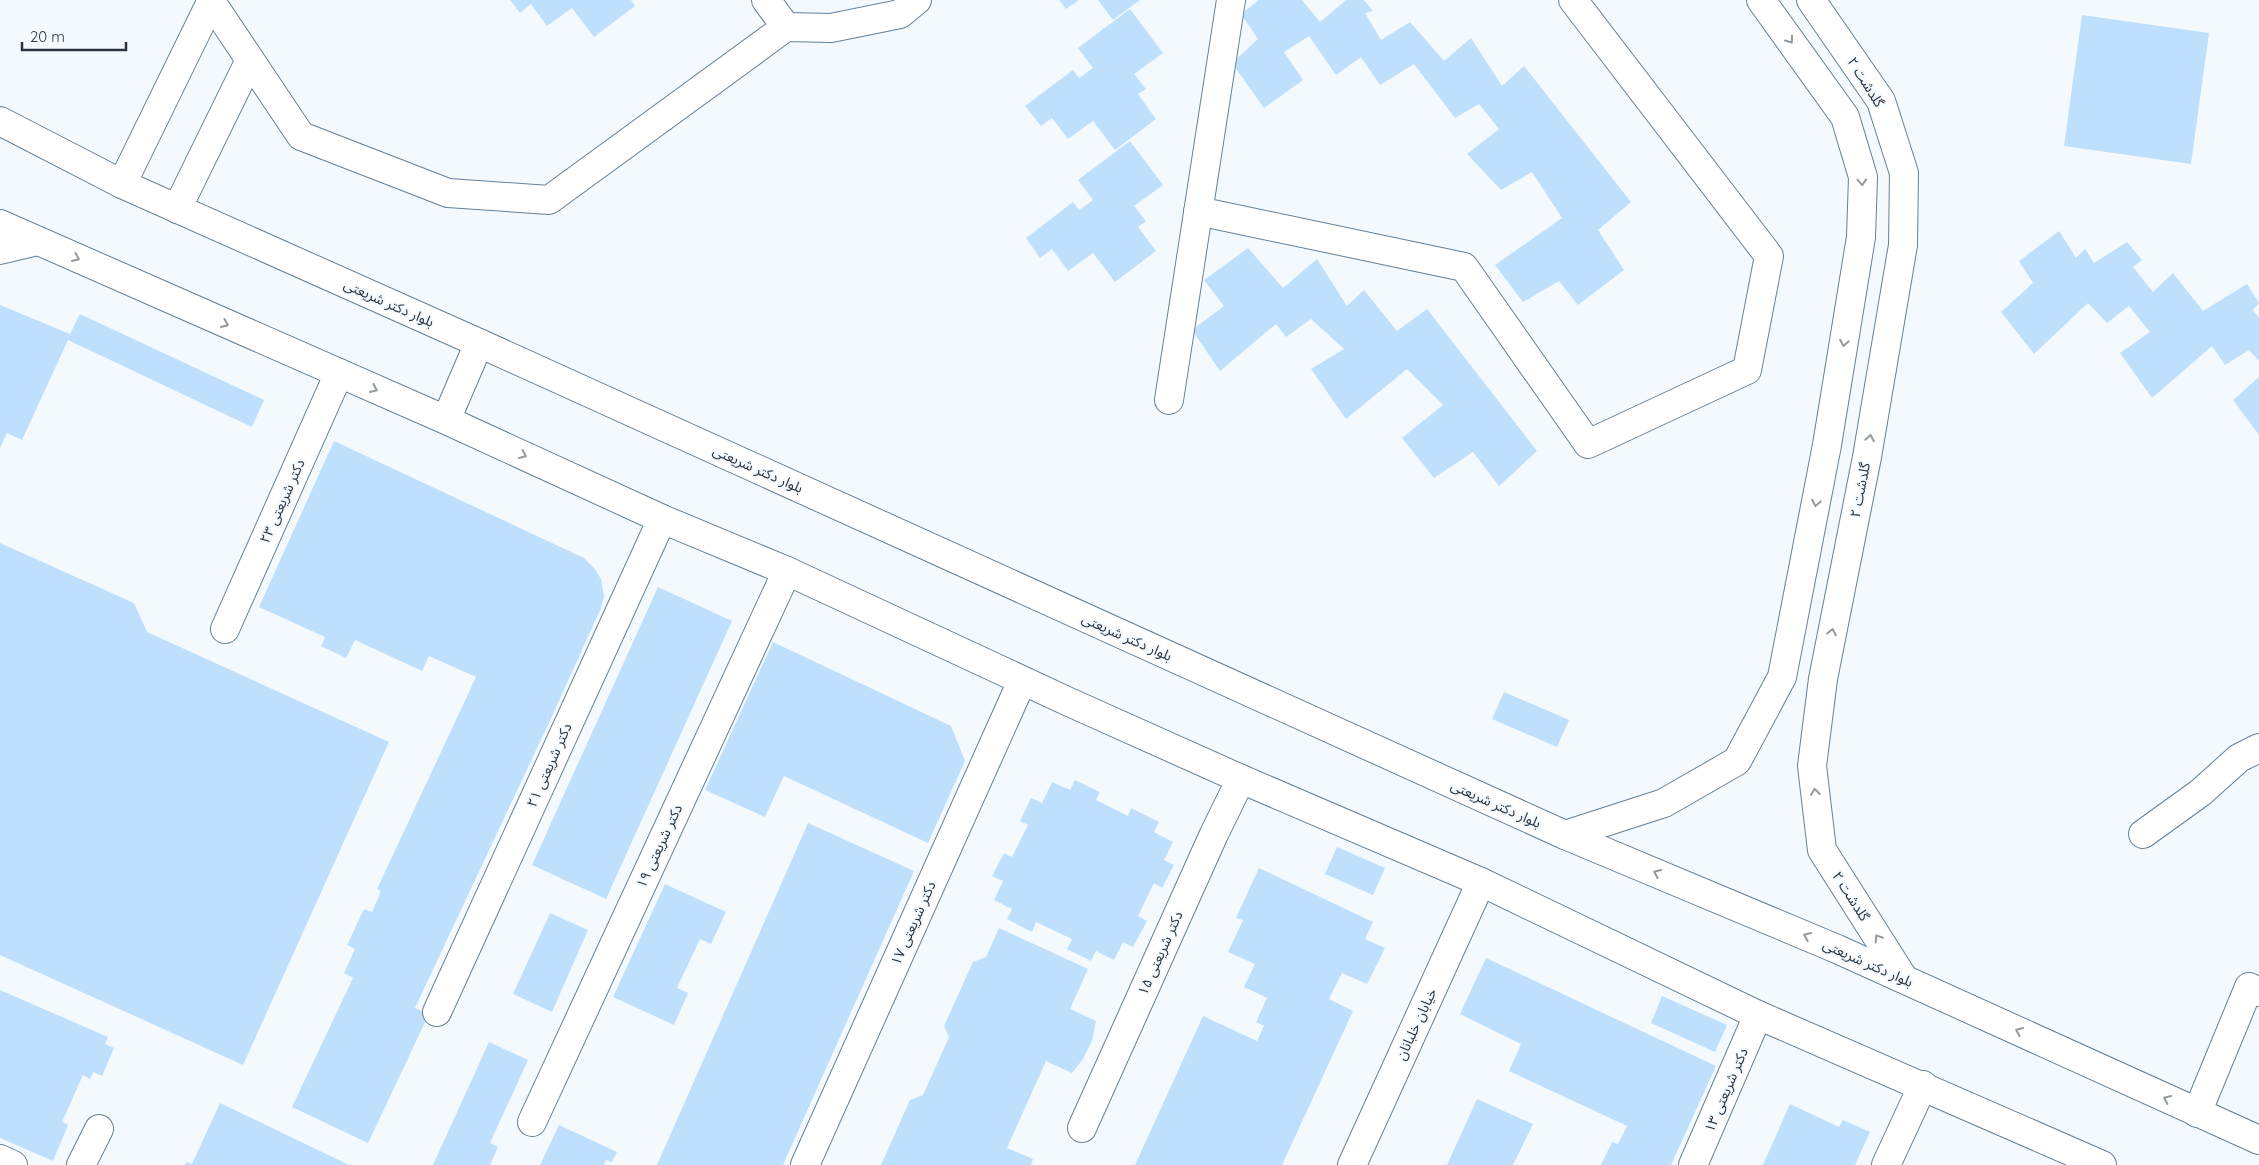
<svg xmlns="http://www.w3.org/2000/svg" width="2259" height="1165" font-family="Quicksand,'Noto Sans Arabic',sans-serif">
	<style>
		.building { fill: #bee0fd }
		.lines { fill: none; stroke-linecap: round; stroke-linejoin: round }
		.minor-casing { stroke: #658096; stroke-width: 30 }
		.tertiary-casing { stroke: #658096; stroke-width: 30 }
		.primary-casing { stroke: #658096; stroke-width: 30 }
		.minor { stroke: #fff; stroke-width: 28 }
		.tertiary { stroke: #fff; stroke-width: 28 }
		.primary { stroke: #fff; stroke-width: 28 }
		.oneway { stroke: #949a9e }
		.labels { text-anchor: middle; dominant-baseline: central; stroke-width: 4; stroke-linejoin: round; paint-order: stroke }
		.street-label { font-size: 14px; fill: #29343e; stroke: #f4f9fe }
	</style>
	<rect width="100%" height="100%" fill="#f4f9fe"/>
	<path class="building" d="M510 0H631L635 6 594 37 572 8 547 26 531 4 520 13Z
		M1059 0H1079L1066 9Z
		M1098 0H1140L1113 20Z
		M1259 0H1302L1320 22 1346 0H1364L1373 11 1365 13 1381 40 1410 22 1444 61 1471 38 1502 86 1524 66 1631 202 1598 230 1624 270 1578 305 1559 281 1523 302 1495 265 1562 218 1532 172 1501 190 1467 154 1499 129 1479 104 1455 118 1414 64 1380 85 1361 57 1336 75 1309 36 1284 52 1303 80 1264 108 1232 63 1258 39 1241 14Z
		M1130 9 1163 53 1134 74 1146 89 1138 94 1156 119 1115 150 1093 121 1068 139 1052 118 1041 126 1025 106 1073 70 1079 78 1093 68 1078 48Z
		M2082 15 2209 33 2191 164 2064 146Z
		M1130 141 1163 185 1134 206 1146 221 1138 227 1156 251 1115 282 1093 253 1068 271 1052 249 1040 258 1026 238 1073 202 1079 210 1093 200 1078 180Z
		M2059 231 2076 258 2085 249 2094 263 2127 242 2142 260 2133 267 2153 292 2173 273 2203 311 2247 284 2259 303 2253 310 2259 318V361L2249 350 2225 365 2212 346 2152 398 2120 353 2150 332 2129 306 2107 323 2088 303 2034 354 2001 312 2033 283 2019 261Z
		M1248 248 1283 288 1317 259 1347 306 1364 290 1397 331 1427 309 1537 451 1499 486 1473 452 1434 478 1402 438 1443 405 1407 369 1346 419 1311 369 1344 349 1311 319 1286 337 1276 324 1220 371 1192 330 1224 306 1204 280Z
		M0 305 70 334 80 314 264 400 252 427 68 340 22 440 7 433 0 448Z
		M2259 377V435L2233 400Z
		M334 441 584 558 594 568 601 579 604 596 601 608 553 714 415 1008 429 1014 368 1143 292 1107 353 978 344 973 355 949 347 945 364 909 372 912 381 891 377 889 476 677 429 656 422 671 355 640 346 658 321 646 325 637 259 607Z
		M0 543 134 603 147 632 389 742 243 1065 0 955Z
		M658 587 732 621 606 899 532 865Z
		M773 642 951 726 965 761 928 843 784 776 765 817 705 790Z
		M1504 692 1569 720 1557 747 1492 719Z
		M1075 780 1100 792 1096 800 1128 816 1131 808 1159 822 1154 832 1173 842 1164 860 1174 865 1162 888 1154 883 1138 916 1147 921 1133 947 1123 942 1114 960 1096 951 1091 961 1067 949 1072 939 1036 922 1032 932 1007 919 1012 909 994 900 1003 881 992 876 1004 853 1012 857 1028 825 1020 821 1031 798 1042 803 1052 782 1070 790Z
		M808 823 914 871 783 1165H657Z
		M1337 847 1385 868 1373 895 1325 874Z
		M1259 868 1373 922 1365 939 1385 948 1367 984 1342 973 1329 999 1353 1011 1282 1165H1135L1203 1016 1257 1041 1264 1026 1256 1022 1267 998 1244 987 1255 964 1228 952 1243 920 1236 918Z
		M665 884 726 912 711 944 700 939 677 988 688 993 674 1025 613 997Z
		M550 913 588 930 552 1012 513 994Z
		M999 928 1088 969 1070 1009 1096 1021 1092 1041 1083 1059 1072 1073 1046 1061 1007 1148 1033 1159 1031 1165H881L910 1100 923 1095 949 1037 944 1026 973 962 986 957Z
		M1486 958 1716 1066 1671 1165H1601L1612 1142 1618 1144 1627 1126 1509 1071 1521 1044 1460 1014Z
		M0 990 108 1037 105 1044 114 1048 102 1076 93 1072 90 1079 83 1075 62 1122 68 1125 53 1161 0 1138Z
		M1662 996 1727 1025 1715 1052 1651 1023Z
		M489 1042 528 1060 490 1143 498 1147 490 1165H433Z
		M1477 1099 1533 1124 1513 1165H1447Z
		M220 1103 349 1165H185L186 1162 192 1164Z
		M1790 1104 1839 1127 1843 1120 1870 1132 1855 1165H1763Z
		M559 1125 617 1152 612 1162 606 1160 604 1165H540Z"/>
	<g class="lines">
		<g class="minor-casing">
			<path id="minor" d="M210 0 301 136 448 193 549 200 786 27 766 0
				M1811 0 1881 101 1904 173 1903 245 1867 457 1823 679 1812 766 1822 850 1904 979
				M786 27 831 28 900 14 917 0
				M122 184 211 2
				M177 209 250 60
				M1198 211 1464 267 1588 444 1747 370 1769 256 1573 0
				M1169 400 1231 0
				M225 629 339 373
				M2143 834 2200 793 2239 758 2259 748
				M1565 835 1664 803 1737 761 1782 677 1827 445 1861 237 1863 177 1845 117 1761 0
				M437 1012 662 519
				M2197 1113 2249 987 2259 992
				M532 1122 787 571
				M1082 1128 1214 834 1241 779
				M0 1159 13 1165
				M81 1165 99 1129
				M805 1165 1022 681
				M1693 1165 1758 1015
				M1886 1165 1923 1085"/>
		</g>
		<g class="tertiary-casing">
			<path id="tertiary" d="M0 250 38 241
				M1352 1165 1481 882"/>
		</g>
		<g class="primary-casing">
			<path id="primary" d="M0 121 122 184 479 343 1565 835 1837 949 2259 1140
				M0 224 446 420 662 519 787 571 1069 702 1241 779 1481 882 1758 1015 2102 1165
				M446 420 479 343"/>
		</g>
		<use href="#minor" class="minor"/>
		<use href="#tertiary" class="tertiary"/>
		<use href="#primary" class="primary"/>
	</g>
	<defs><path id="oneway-chevron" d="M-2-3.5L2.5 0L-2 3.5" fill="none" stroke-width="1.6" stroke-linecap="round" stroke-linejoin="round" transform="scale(1.25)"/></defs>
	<g class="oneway">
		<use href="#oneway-chevron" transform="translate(1790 40) rotate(54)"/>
		<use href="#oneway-chevron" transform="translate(1862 182) rotate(88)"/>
		<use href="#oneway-chevron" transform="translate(76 258) rotate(24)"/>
		<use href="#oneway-chevron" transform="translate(225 324) rotate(24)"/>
		<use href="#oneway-chevron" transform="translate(1844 343) rotate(99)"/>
		<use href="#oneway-chevron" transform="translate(374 389) rotate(24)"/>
		<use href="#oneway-chevron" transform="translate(1870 438) rotate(-80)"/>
		<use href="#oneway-chevron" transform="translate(523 455) rotate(25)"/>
		<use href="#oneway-chevron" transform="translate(1816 503) rotate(101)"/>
		<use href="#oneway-chevron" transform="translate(1832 632) rotate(-79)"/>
		<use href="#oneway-chevron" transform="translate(1815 792) rotate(-96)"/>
		<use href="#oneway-chevron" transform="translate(1657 873) rotate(-157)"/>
		<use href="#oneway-chevron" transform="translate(1807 936) rotate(-157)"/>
		<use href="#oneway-chevron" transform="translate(1878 938) rotate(-123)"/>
		<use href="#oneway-chevron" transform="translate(2019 1031) rotate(-155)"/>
		<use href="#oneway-chevron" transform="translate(2167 1099) rotate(-155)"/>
	</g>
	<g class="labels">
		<g class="street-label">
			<text transform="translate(1866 82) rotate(58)">گلدشت ۲</text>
			<text transform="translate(389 303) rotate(24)">بلوار دکتر شریعتی</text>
			<text transform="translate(758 469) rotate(24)">بلوار دکتر شریعتی</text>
			<text transform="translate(1860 490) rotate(-79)">گلدشت ۲</text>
			<text transform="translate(282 501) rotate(-66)">۲۳ دکتر شریعتی</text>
			<text transform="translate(1127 637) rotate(24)">بلوار دکتر شریعتی</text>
			<text transform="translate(549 765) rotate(-66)">۲۱ دکتر شریعتی</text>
			<text transform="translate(1496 804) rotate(24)">بلوار دکتر شریعتی</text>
			<text transform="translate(659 846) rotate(-65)">۱۹ دکتر شریعتی</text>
			<text transform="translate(1851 896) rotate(57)">گلدشت ۲</text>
			<text transform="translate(913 923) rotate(-66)">۱۷ دکتر شریعتی</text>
			<text transform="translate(1160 953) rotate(-66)">۱۵ دکتر شریعتی</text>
			<text transform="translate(1868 963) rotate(24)">بلوار دکتر شریعتی</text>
			<text transform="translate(1416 1024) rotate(-65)">خیابان خلبانان</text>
			<text transform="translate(1726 1090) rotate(-67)">۱۳ دکتر شریعتی</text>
		</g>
	</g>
	<path d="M22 42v8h104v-8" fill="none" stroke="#29343e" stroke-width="2.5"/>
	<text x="30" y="42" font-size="15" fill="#29343e" stroke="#f4f9fe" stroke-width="4" paint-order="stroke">20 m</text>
</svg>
